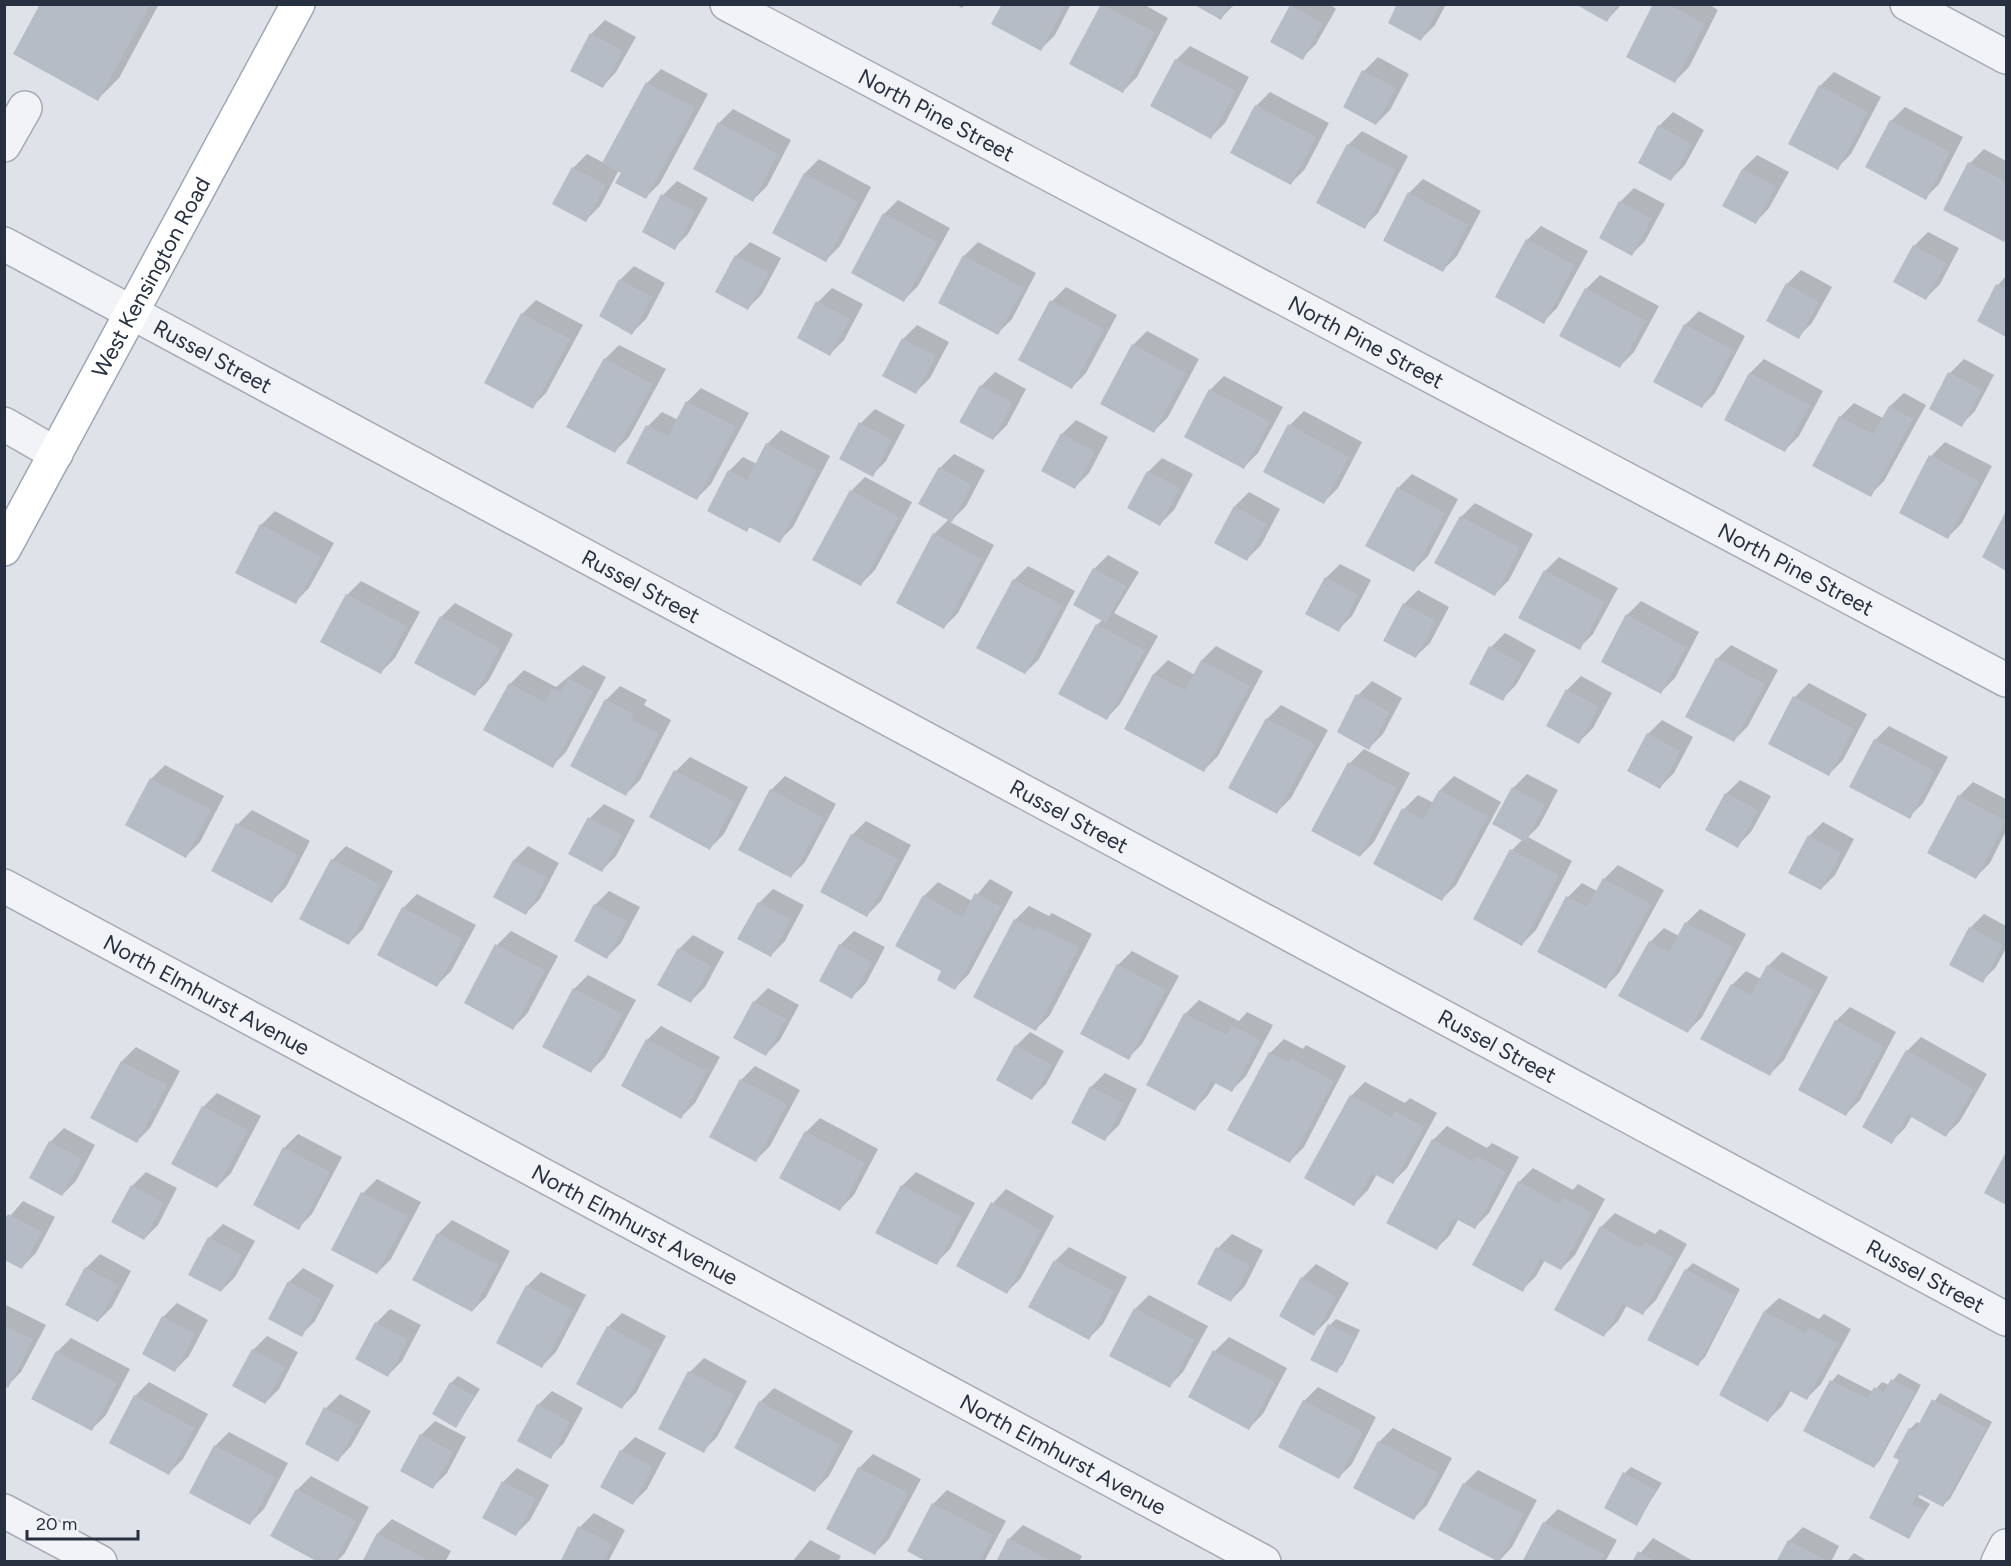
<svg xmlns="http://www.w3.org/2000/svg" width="2011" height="1566" font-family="Figtree,sans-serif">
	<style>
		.shadow { fill: #0003 }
		.building { fill: #b5bcc6 }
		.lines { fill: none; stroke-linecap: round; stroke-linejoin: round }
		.minor-casing { stroke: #a4aab3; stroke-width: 36 }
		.major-casing { stroke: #9da7b5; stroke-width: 36 }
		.minor { stroke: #f2f3f7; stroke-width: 33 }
		.major { stroke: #fff; stroke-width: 33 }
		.labels { text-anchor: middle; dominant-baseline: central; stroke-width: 5; stroke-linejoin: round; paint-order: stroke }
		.street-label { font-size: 22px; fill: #273041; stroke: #eef2f6 }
	</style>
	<rect width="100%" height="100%" fill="#dfe3e9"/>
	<path class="shadow" d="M41 4H159L119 78 98 99Z
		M955 4H965L962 8Z
		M1003 4H1071L1055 35 1041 49Z
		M1102 4H1143L1168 18 1137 77 1123 91 1071 63Z
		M1196 4H1235L1221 18Z
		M1292 4H1329L1336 9 1316 44 1302 58Z
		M1399 4H1446L1435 25 1421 39Z
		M1578 4H1622L1607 20Z
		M1655 4H1708L1718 10 1689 67 1675 81Z
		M605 20 636 37 616 72 603 86 591 34Z
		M1190 46 1249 77 1225 123 1211 137 1176 60Z
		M1378 57 1409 74 1390 110 1376 124 1364 71Z
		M661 69 708 94 660 183 646 197 619 170 600 206 586 220 573 168 587 154 604 163 647 83Z
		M1834 72 1881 97 1851 154 1837 168 1820 86Z
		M1270 92 1329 123 1305 169 1291 183 1256 106Z
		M1905 107 1963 137 1939 184 1925 198 1891 121Z
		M733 109 791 140 767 186 753 200 719 123Z
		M1673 112 1704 130 1685 165 1671 179 1659 126Z
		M1362 131 1408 156 1378 213 1364 227 1348 145Z
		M1984 149 2006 161V238L2004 240 1970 163Z
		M1757 155 1789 172 1769 208 1756 222 1724 205 1743 169Z
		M819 159 871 187 840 246 826 260 774 232 805 173Z
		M1423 179 1481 211 1457 256 1443 270 1409 193Z
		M677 181 708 198 688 234 674 248 663 195Z
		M1634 188 1665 204 1645 241 1631 255 1620 202Z
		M898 200 950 228 918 286 904 300 884 214Z
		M1541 226 1588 251 1557 308 1543 322 1527 240Z
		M1928 232 1959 248 1940 284 1926 298 1914 246Z
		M750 242 781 258 762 294 748 308 717 291 736 256Z
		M978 242 1036 273 1012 319 998 333 964 256Z
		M634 266 665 283 646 319 632 333 620 280Z
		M1801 270 1832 287 1812 323 1798 337 1787 284Z
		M1600 275 1659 306 1634 352 1620 366 1586 289Z
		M2006 276V336L1979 321 1998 285Z
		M1066 287 1117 315 1086 373 1072 387 1020 360 1052 301Z
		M832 288 863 304 844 340 830 354 799 337 818 302Z
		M536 300 583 325 546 393 532 407 522 314Z
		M1699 311 1745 336 1715 393 1701 407 1685 325Z
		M917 325 949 342 930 378 916 392 903 339Z
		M1147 331 1199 359 1168 417 1154 431 1133 345Z
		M619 345 666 369 629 437 615 451 568 426 605 359Z
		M1764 359 1823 391 1799 436 1785 450 1726 419 1750 373Z
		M1964 359 1994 375 1975 411 1961 425 1931 409 1950 373Z
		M995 372 1026 389 1007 425 993 439 981 386Z
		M1224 376 1283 407 1258 453 1244 467 1210 390Z
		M701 388 749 413 711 484 697 498 628 462 648 426 662 412 678 420 687 402Z
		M1904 393 1926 405 1884 481 1870 495 1814 465 1840 417 1854 403 1883 418 1890 406Z
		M875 409 905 425 886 461 872 475 841 459 861 423Z
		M1304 411 1362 442 1338 488 1324 502 1290 425Z
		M1076 420 1108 437 1089 473 1075 487 1062 434Z
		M781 430 830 456 793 527 779 541 751 526 747 530 729 471 743 457 757 464 767 444Z
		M1945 442 1992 466 1962 523 1948 537 1901 512 1931 456Z
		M954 454 985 470 966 506 950 522 994 545 958 613 944 627 934 534 949 519 940 468Z
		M1162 458 1193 474 1174 510 1160 524 1129 507 1148 472Z
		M1412 474 1458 499 1428 556 1414 570 1398 488Z
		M865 477 912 502 875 570 861 584 851 491Z
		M1249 492 1280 509 1261 545 1247 559 1216 543 1235 506Z
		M1475 503 1533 534 1509 580 1495 594 1461 517Z
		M275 511 334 543 309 588 295 602 261 525Z
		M2006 514V569L1984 557Z
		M1108 555 1139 572 1114 613 1158 636 1120 704 1107 718 1097 625 1103 619 1094 569Z
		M1559 557 1618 588 1593 634 1579 648 1545 571Z
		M1340 564 1371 580 1352 616 1338 630 1307 613 1326 578Z
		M1028 566 1075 591 1039 659 1025 673 978 648 1014 580Z
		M361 581 420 612 395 658 381 672 347 595Z
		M1418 590 1449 607 1430 643 1416 656 1404 604Z
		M1641 601 1699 632 1675 678 1661 692 1627 615Z
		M455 603 513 634 489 680 475 694 441 617Z
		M1505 633 1536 650 1516 685 1502 699 1491 647Z
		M1731 645 1778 670 1748 726 1734 740 1717 659Z
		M1216 646 1263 671 1218 756 1204 770 1126 728 1154 674 1168 660 1195 675 1202 660Z
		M583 665 606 677 566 752 552 766 510 684 524 670 556 687Z
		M1581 676 1612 693 1593 728 1579 742 1567 690Z
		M1372 681 1402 698 1383 734 1369 748 1358 695Z
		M1809 683 1867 714 1843 760 1829 774 1795 697Z
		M620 686 647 700 644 705 671 720 640 780 626 794 606 700Z
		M1281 705 1328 730 1291 798 1277 812 1267 719Z
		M1662 720 1693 737 1674 773 1660 787 1648 734Z
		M1889 726 1948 757 1923 803 1909 817 1851 786 1875 740Z
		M1364 749 1410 773 1374 842 1360 856 1313 831 1350 763Z
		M690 757 748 787 724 834 710 848 651 817 676 771Z
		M165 765 224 796 200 842 186 856 151 779Z
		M1527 774 1558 790 1539 826 1528 837 1572 861 1536 930 1522 944 1512 850 1523 839 1513 788Z
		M785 776 836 804 805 862 791 876 771 790Z
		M1454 776 1501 802 1456 885 1442 899 1404 809 1418 795 1434 803 1440 790Z
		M1740 780 1771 796 1751 832 1737 846 1726 794Z
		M1973 782 2006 799V831L1990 863 1976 877 1959 796Z
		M604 804 635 820 616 856 602 870 590 818Z
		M252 810 310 841 286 887 272 901 238 824Z
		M866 821 911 845 881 901 867 915 852 835Z
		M1823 822 1854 839 1835 875 1821 889 1809 836Z
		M346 846 393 871 363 929 349 943 332 860Z
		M528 846 559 863 540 899 526 913 495 896 514 860Z
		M1618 865 1664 890 1619 973 1605 987 1568 897 1582 883 1597 891 1604 879Z
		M990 879 1013 892 969 974 955 988 943 971 924 896 938 882 972 901Z
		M773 889 804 905 785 941 771 955 759 903Z
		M609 891 640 907 621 943 607 957 576 941 595 905Z
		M417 894 476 925 451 971 437 985 403 908Z
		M1029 906 1049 916 1052 913 1092 934 1050 1015 1036 1029 1015 920Z
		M1700 909 1746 934 1702 1017 1688 1031 1650 942 1664 928 1679 936 1686 923Z
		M1984 914 2006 926V948L1996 967 1982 981 1970 928Z
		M511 931 558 956 527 1014 513 1028 466 1003 497 945Z
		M854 931 885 947 866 983 852 997 840 945Z
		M693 935 724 952 705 987 691 1001 679 949Z
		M1132 951 1179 976 1142 1044 1128 1058 1118 965Z
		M1782 952 1828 977 1784 1060 1770 1074 1732 985 1746 971 1761 979 1768 966Z
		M588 975 636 1000 605 1057 591 1071 544 1046 574 989Z
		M768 988 799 1005 780 1040 766 1054 754 1002Z
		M1199 1000 1239 1021 1247 1012 1273 1025 1246 1076 1232 1090 1216 1082 1208 1095 1195 1109 1148 1084 1185 1014Z
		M1850 1007 1896 1032 1860 1100 1846 1114 1836 1021Z
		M661 1026 720 1057 695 1103 681 1117 647 1040Z
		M1030 1032 1064 1051 1046 1084 1032 1098 1016 1046Z
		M1921 1037 1987 1074 1960 1121 1946 1135 1912 1116 1905 1128 1891 1142 1907 1051Z
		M1284 1039 1303 1049 1306 1045 1346 1066 1304 1147 1290 1161 1270 1053Z
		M136 1047 180 1071 150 1128 136 1142 92 1118 122 1061Z
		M755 1066 800 1090 770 1146 756 1160 741 1080Z
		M1105 1073 1137 1089 1119 1125 1105 1139 1091 1087Z
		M1365 1082 1405 1103 1410 1098 1437 1113 1407 1168 1393 1182 1377 1174 1368 1190 1354 1204 1306 1178 1351 1096Z
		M217 1093 261 1116 231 1173 217 1187 203 1107Z
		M820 1118 878 1149 854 1195 840 1209 806 1132Z
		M1447 1126 1487 1148 1492 1143 1519 1157 1489 1213 1475 1227 1459 1218 1450 1235 1436 1249 1433 1140Z
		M64 1128 95 1145 76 1181 62 1195 50 1142Z
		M298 1134 342 1157 312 1214 298 1228 284 1148Z
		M2006 1155V1203L1986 1192Z
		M1533 1168 1573 1190 1578 1184 1605 1199 1575 1255 1561 1269 1545 1260 1536 1276 1522 1290 1519 1182Z
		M146 1172 177 1188 158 1225 144 1239 132 1186Z
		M916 1172 975 1203 950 1249 936 1263 902 1186Z
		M377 1179 421 1202 391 1259 377 1273 333 1249 363 1193Z
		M1006 1189 1054 1216 1021 1278 1007 1292 993 1203Z
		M23 1201 55 1217 36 1253 22 1267 4 1223Z
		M1615 1213 1655 1234 1660 1229 1687 1244 1656 1300 1643 1313 1627 1305 1618 1321 1604 1335 1601 1227Z
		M452 1220 510 1251 486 1297 472 1311 438 1234Z
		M223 1224 255 1241 235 1277 221 1291 209 1238Z
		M1232 1234 1263 1250 1245 1286 1231 1300 1218 1248Z
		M1069 1247 1127 1277 1103 1324 1089 1338 1055 1261Z
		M100 1254 131 1271 112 1307 98 1321 86 1268Z
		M1693 1263 1740 1289 1705 1357 1698 1364 1686 1270Z
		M1316 1264 1349 1283 1328 1320 1314 1334 1302 1278Z
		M303 1268 334 1285 315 1321 301 1335 289 1282Z
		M541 1272 586 1295 556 1352 542 1366 527 1286Z
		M1149 1295 1208 1326 1183 1372 1169 1386 1135 1309Z
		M1779 1298 1819 1319 1824 1314 1851 1329 1821 1384 1807 1398 1791 1390 1782 1406 1768 1420 1721 1394 1765 1311Z
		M177 1303 208 1320 189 1356 175 1370 163 1317Z
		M4 1304 46 1325 21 1372 7 1386 4 1384Z
		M390 1309 421 1325 402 1361 388 1375 376 1323Z
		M622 1313 666 1336 636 1393 622 1407 608 1327Z
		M1336 1319 1360 1330 1343 1364 1336 1371 1330 1325Z
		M267 1336 298 1352 279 1389 265 1403 253 1350Z
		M1229 1337 1287 1368 1263 1414 1249 1428 1215 1351Z
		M71 1338 130 1369 106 1415 92 1429 57 1352Z
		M704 1358 747 1381 717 1437 703 1451 660 1428 690 1372Z
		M1899 1373 1921 1385 1880 1460 1874 1467 1805 1430 1832 1381 1838 1374 1873 1392 1882 1382 1889 1385Z
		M458 1376 480 1389 456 1426 451 1383Z
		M149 1382 208 1414 183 1459 169 1473 135 1396Z
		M1318 1387 1376 1417 1352 1464 1338 1478 1280 1446 1304 1401Z
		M774 1388 853 1431 829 1476 815 1490 760 1402Z
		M552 1391 583 1408 564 1443 550 1457 538 1405Z
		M1940 1393 1992 1422 1950 1499 1943 1505 1920 1494 1918 1497 1930 1504 1909 1537 1901 1460 1910 1429 1917 1422 1920 1424Z
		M340 1394 371 1411 351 1446 338 1460 307 1444 326 1408Z
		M435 1421 466 1437 447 1473 433 1487 421 1435Z
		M1393 1428 1452 1458 1427 1505 1413 1519 1355 1488 1379 1442Z
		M229 1432 288 1463 264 1509 250 1523 215 1446Z
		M635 1437 666 1453 647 1489 633 1503 602 1486 621 1451Z
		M873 1454 921 1479 889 1539 875 1553 859 1468Z
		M1631 1467 1662 1483 1636 1524 1625 1473Z
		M517 1468 549 1485 530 1520 516 1534 503 1482Z
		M1478 1470 1537 1500 1512 1547 1499 1561 1440 1530 1464 1484Z
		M311 1476 369 1507 345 1553 336 1562H321L297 1490Z
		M947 1490 1006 1521 984 1562H930L933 1504Z
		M1558 1509 1617 1540 1605 1562H1523L1544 1523Z
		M594 1513 625 1530 608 1562H561L580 1527Z
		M392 1519 451 1551 445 1562H364L378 1533Z
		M1023 1525 1082 1556 1079 1562H997L1009 1539Z
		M1803 1527 1839 1546 1831 1562H1778L1789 1541Z
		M1653 1538 1695 1562H1633Z
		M810 1540 841 1556 838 1562H792Z
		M1854 1553 1869 1562H1846Z"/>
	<path class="building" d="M40 4H151L98 101 13 54Z
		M1002 4H1066L1041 51 991 24Z
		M1101 4 1155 32 1123 93 1069 64Z
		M1193 4H1230L1221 20Z
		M1397 4H1441L1421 41 1388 23Z
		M1575 4H1617L1607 22Z
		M1653 4H1668L1705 24 1675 83 1626 57Z
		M1290 5 1323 23 1303 60 1270 42Z
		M590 33 623 51 603 88 570 71Z
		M1175 59 1236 91 1211 139 1150 106Z
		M1362 70 1396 88 1376 125 1343 107Z
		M646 82 695 108 646 199 615 183 621 173 602 163Z
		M1819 85 1868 112 1838 170 1788 144Z
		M1255 105 1316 137 1291 185 1230 153Z
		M1890 120 1950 152 1926 200 1865 167Z
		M718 122 778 154 753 202 693 169Z
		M1658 125 1692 144 1671 181 1638 163Z
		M1347 144 1396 170 1365 229 1316 203Z
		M1968 162 2006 182V238L2004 242 1943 210Z
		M572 167 606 185 586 222 552 204Z
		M1742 169 1776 186 1756 224 1722 206Z
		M804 173 858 202 826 262 772 233Z
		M1408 192 1468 225 1443 272 1383 241Z
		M661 194 695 212 675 250 642 232Z
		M1619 201 1652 219 1632 256 1599 238Z
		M883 213 937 242 904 302 851 273Z
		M1526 239 1575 265 1544 324 1495 297Z
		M1913 245 1946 263 1926 300 1893 282Z
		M735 255 769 273 748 310 715 292Z
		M963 255 1024 288 998 335 938 303Z
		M619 279 652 297 632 335 599 316Z
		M1786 283 1819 302 1799 339 1766 321Z
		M1996 284 2006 289V337L1977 321Z
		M1585 288 1646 321 1620 368 1559 336Z
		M1050 300 1104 329 1072 389 1018 360Z
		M816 301 850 319 830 356 797 338Z
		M521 313 570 339 533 409 484 383Z
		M1684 324 1733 350 1702 408 1653 382Z
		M902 338 936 356 916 394 882 376Z
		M1132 344 1186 373 1154 433 1100 404Z
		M604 358 653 384 615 453 566 427Z
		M1948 372 1982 390 1962 427 1929 409Z
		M1749 373 1810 405 1785 452 1724 420Z
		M980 385 1013 403 993 440 959 422Z
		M1209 389 1270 422 1244 469 1184 437Z
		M686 401 736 427 697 500 626 463 646 425 668 436Z
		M1889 406 1913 419 1871 497 1812 466 1839 416 1873 434Z
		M859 422 892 440 873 477 839 459Z
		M1288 424 1349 457 1324 504 1263 472Z
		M1061 433 1095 452 1075 489 1041 471Z
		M766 443 817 471 780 543 749 527 747 532 707 511 728 470 747 480Z
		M1929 455 1979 481 1948 539 1899 513Z
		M939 467 972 485 952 522 918 504Z
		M1147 471 1180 488 1160 526 1127 508Z
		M1397 487 1445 513 1414 572 1365 546Z
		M850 490 899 517 861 586 812 560Z
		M1234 506 1267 524 1247 561 1214 543Z
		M2006 511V571L1982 557Z
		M1460 516 1520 548 1495 596 1434 563Z
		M260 524 321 557 296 604 235 573Z
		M933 533 982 559 944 629 896 603Z
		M1093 568 1126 586 1106 623 1073 605Z
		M1544 570 1605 602 1580 650 1518 618Z
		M1325 577 1358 595 1339 632 1305 614Z
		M1013 579 1062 605 1025 674 976 648Z
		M346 594 407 626 381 674 320 642Z
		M1403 603 1436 621 1416 658 1383 641Z
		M1626 614 1686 647 1661 694 1601 662Z
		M440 616 500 648 475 696 414 663Z
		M1096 624 1145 650 1107 720 1058 694Z
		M1489 646 1523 664 1503 701 1469 684Z
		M1716 658 1765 684 1734 742 1685 717Z
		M1201 660 1250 686 1204 772 1124 729 1153 674 1185 690Z
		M568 678 593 692 553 768 483 730 509 683 545 702 552 688 561 693Z
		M1566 689 1599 707 1579 744 1546 726Z
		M1356 694 1390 712 1369 750 1337 732Z
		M1793 696 1854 729 1829 776 1768 744Z
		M605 699 634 714 631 719 659 734 626 796 570 766Z
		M1266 718 1315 744 1277 814 1228 788Z
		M1647 733 1680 751 1660 789 1627 771Z
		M1874 739 1935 771 1910 819 1849 787Z
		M1348 762 1397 788 1360 857 1311 831Z
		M674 770 735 802 710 850 649 817Z
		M150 778 211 810 186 858 125 825Z
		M1512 787 1545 805 1525 842 1492 824Z
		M770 789 824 818 791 878 738 850Z
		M1439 790 1488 816 1442 901 1373 864 1402 808 1423 819Z
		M1725 793 1758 810 1738 848 1705 830Z
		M1958 795 2006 821 1976 879 1927 853Z
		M588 817 622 835 602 872 568 854Z
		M236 823 298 855 272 903 211 871Z
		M851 834 898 859 867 917 820 892Z
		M1808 835 1841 853 1821 890 1788 873Z
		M1510 849 1559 875 1522 946 1473 919Z
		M331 859 381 885 349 945 299 919Z
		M513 860 547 877 526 915 493 897Z
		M1603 878 1651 904 1606 989 1537 952 1566 896 1587 907Z
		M975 893 1001 907 955 990 937 980 941 971 895 946 923 895 962 917Z
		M758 902 791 919 771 957 737 939Z
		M594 904 627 921 607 959 574 941Z
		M402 907 463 939 437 987 377 955Z
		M1014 919 1035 930 1037 926 1079 948 1036 1031 973 997Z
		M1685 922 1734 948 1688 1033 1618 996 1649 941 1669 952Z
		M1969 927 2003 945 1983 983 1949 965Z
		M495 944 545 970 513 1030 464 1003Z
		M839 944 872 962 852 999 819 981Z
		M678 948 711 966 691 1003 657 985Z
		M1117 964 1166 990 1129 1060 1080 1034Z
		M1767 965 1815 991 1770 1076 1700 1039 1731 984 1751 995Z
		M573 988 623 1014 591 1073 542 1047Z
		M753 1001 786 1019 766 1056 733 1038Z
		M1184 1013 1227 1035 1232 1025 1260 1040 1232 1092 1211 1081 1195 1111 1146 1085Z
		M1835 1020 1884 1046 1846 1116 1798 1090Z
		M646 1039 707 1071 681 1119 621 1086Z
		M1015 1045 1052 1065 1032 1100 996 1080Z
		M1906 1050 1974 1089 1946 1137 1908 1115 1892 1144 1862 1127Z
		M1269 1052 1289 1063 1291 1058 1334 1081 1290 1163 1227 1130Z
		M121 1061 167 1085 137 1143 90 1118Z
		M740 1079 787 1104 756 1162 709 1137Z
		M1090 1086 1124 1103 1105 1141 1071 1123Z
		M1350 1095 1392 1117 1395 1111 1424 1127 1393 1184 1372 1173 1354 1206 1304 1178Z
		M202 1106 248 1130 217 1188 171 1164Z
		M805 1131 865 1163 840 1211 779 1178Z
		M1432 1139 1474 1162 1477 1156 1506 1172 1475 1229 1454 1218 1437 1250 1386 1223Z
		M49 1141 82 1159 62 1196 29 1178Z
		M283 1147 330 1172 299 1230 253 1205Z
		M2006 1152V1205L1984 1193Z
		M1518 1181 1560 1204 1563 1197 1592 1213 1561 1270 1540 1259 1523 1292 1472 1265Z
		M131 1185 164 1203 144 1240 111 1222Z
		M901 1185 962 1217 937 1265 875 1233Z
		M361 1192 408 1216 377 1274 331 1250Z
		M991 1202 1041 1230 1007 1294 956 1266Z
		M8 1214 42 1232 22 1269 4 1260V1220Z
		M1600 1226 1641 1249 1645 1242 1674 1258 1643 1315 1622 1304 1604 1337 1554 1310Z
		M437 1233 498 1265 472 1312 412 1280Z
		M208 1237 242 1255 221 1292 188 1275Z
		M1216 1247 1250 1265 1231 1302 1197 1284Z
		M1054 1260 1114 1291 1089 1340 1028 1307Z
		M85 1267 118 1285 98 1322 65 1305Z
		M1685 1269 1735 1296 1698 1366 1647 1340Z
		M1301 1277 1336 1297 1314 1336 1279 1316Z
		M288 1281 321 1300 302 1337 268 1319Z
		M526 1285 573 1310 542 1368 496 1343Z
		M1134 1308 1195 1340 1170 1388 1109 1356Z
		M1764 1311 1806 1333 1809 1327 1838 1343 1807 1400 1786 1389 1768 1422 1719 1395Z
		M162 1316 195 1334 175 1372 142 1354Z
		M375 1322 408 1340 388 1377 355 1359Z
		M1328 1324 1355 1337 1337 1373 1310 1360Z
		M4 1325 33 1340 8 1388 4 1386Z
		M607 1326 653 1351 622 1409 576 1384Z
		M252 1349 285 1367 265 1404 232 1386Z
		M1213 1350 1275 1382 1249 1430 1188 1397Z
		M56 1351 117 1383 92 1431 31 1399Z
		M688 1371 735 1395 704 1453 658 1429Z
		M1891 1379 1915 1392 1874 1468 1803 1431 1830 1380 1867 1398 1874 1387 1884 1392Z
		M450 1382 475 1396 456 1428 432 1414Z
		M134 1395 195 1428 169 1475 109 1443Z
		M1932 1399 1987 1428 1943 1507 1918 1494 1912 1504 1925 1510 1909 1539 1869 1518 1899 1460 1893 1457 1909 1428 1915 1431Z
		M1303 1400 1363 1432 1339 1479 1278 1447Z
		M759 1401 840 1445 815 1492 734 1448Z
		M537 1404 570 1422 551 1459 517 1441Z
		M324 1407 358 1425 338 1462 305 1444Z
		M420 1434 453 1452 433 1489 400 1471Z
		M1378 1441 1439 1473 1414 1520 1353 1488Z
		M214 1445 275 1477 250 1525 189 1493Z
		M620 1450 653 1467 633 1505 600 1487Z
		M858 1467 908 1493 875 1555 826 1529Z
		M1623 1472 1656 1490 1637 1526 1604 1508Z
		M502 1481 536 1499 516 1536 482 1518Z
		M1463 1483 1524 1514 1499 1562 1438 1530Z
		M296 1489 356 1521 335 1562H318L270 1536Z
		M932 1503 993 1535 979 1562H927L907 1551Z
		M1543 1522 1604 1554 1600 1562H1522Z
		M578 1526 612 1544 603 1562H560Z
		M377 1533 431 1562H362Z
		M1008 1538 1053 1562H996Z
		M1788 1540 1829 1562H1776Z
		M1638 1551 1657 1562H1632Z"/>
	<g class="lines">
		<g class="minor-casing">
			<g id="minor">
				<path id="s1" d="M727 4 2006 680"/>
				<path d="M1907 4 2006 57"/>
				<path d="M4 145 25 108"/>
				<path id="s2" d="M4 244 2006 1319"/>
				<path d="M4 424 56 454"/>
				<path id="s3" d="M4 886 1264 1562"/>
				<path d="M4 1511 100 1562"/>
				<path d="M1998 1562 2006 1546"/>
			</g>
		</g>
		<g class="major-casing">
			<g id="major">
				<path id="s4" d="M4 549 298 4"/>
			</g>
		</g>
		<use href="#minor" class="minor"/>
		<use href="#major" class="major"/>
	</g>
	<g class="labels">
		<g class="street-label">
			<text stroke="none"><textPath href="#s1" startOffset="237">North Pine Street</textPath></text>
			<text stroke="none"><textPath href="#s4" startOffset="309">West Kensington Road</textPath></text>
			<text stroke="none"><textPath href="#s1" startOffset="723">North Pine Street</textPath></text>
			<text stroke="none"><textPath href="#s2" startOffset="237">Russel Street</textPath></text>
			<text stroke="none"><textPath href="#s1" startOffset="1209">North Pine Street</textPath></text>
			<text stroke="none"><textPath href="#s2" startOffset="723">Russel Street</textPath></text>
			<text stroke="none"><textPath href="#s2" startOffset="1209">Russel Street</textPath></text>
			<text stroke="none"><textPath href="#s3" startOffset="230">North Elmhurst Avenue</textPath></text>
			<text stroke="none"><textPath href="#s2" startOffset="1695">Russel Street</textPath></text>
			<text stroke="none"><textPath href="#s3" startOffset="716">North Elmhurst Avenue</textPath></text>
			<text stroke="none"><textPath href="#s2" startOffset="2181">Russel Street</textPath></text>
			<text stroke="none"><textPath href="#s3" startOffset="1202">North Elmhurst Avenue</textPath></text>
		</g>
	</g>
	<rect width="2011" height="1566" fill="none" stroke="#273041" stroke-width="12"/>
	<path d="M27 1530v9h111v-9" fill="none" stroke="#273041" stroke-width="3"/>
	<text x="36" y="1530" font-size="18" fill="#273041" stroke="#eef2f6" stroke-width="4.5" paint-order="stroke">20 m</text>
</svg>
